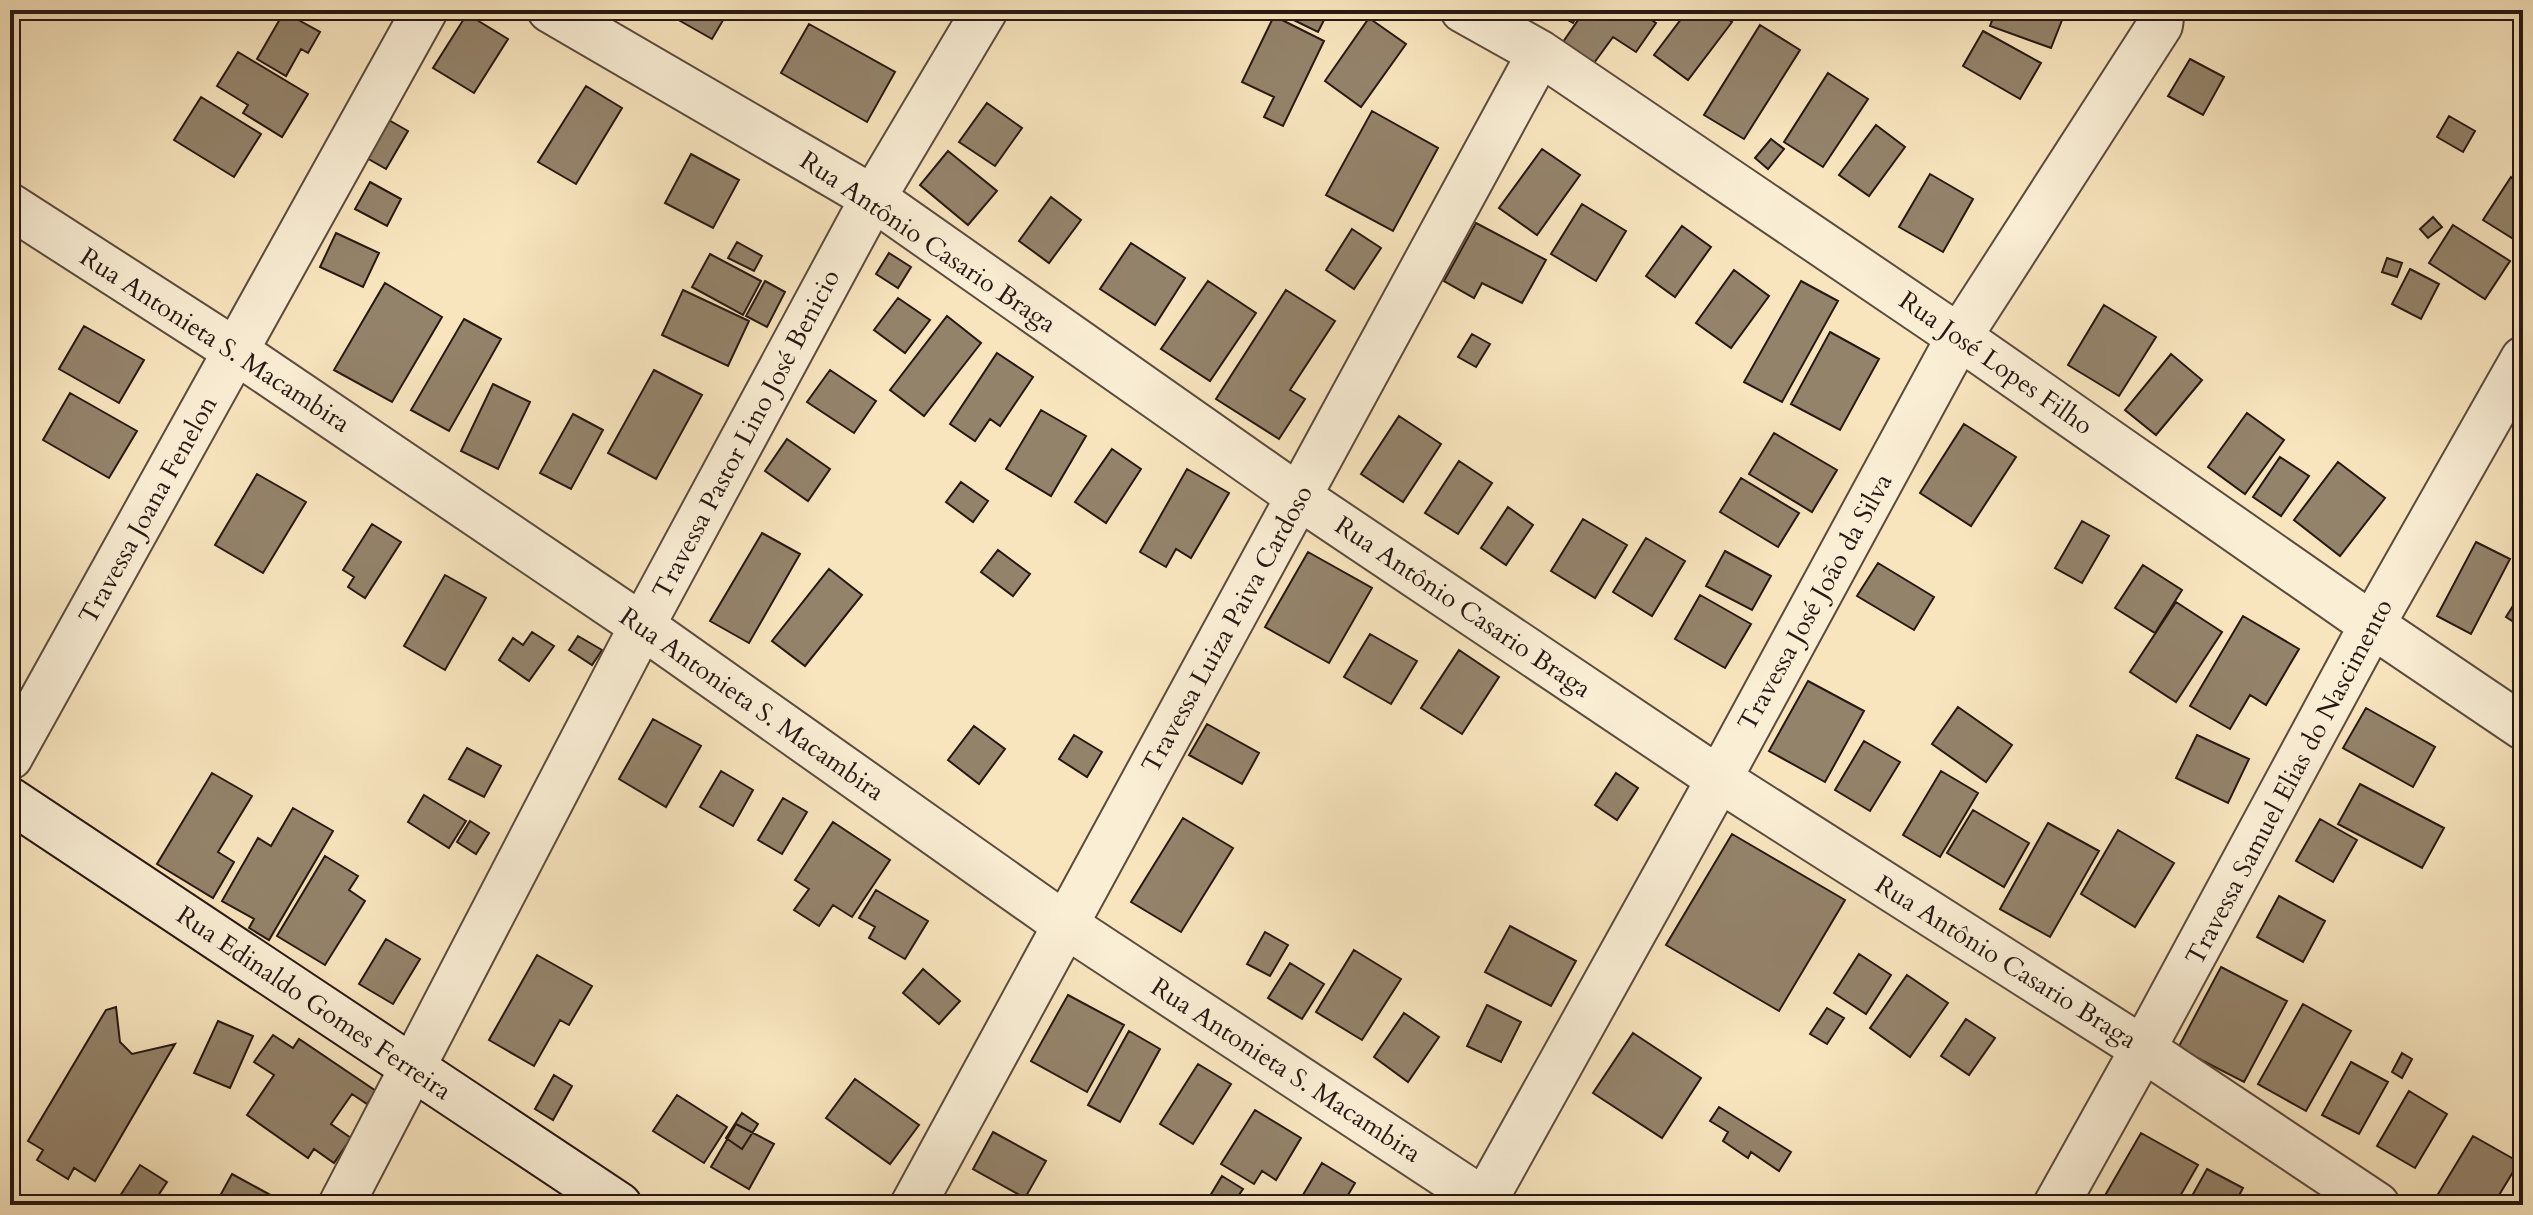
<svg xmlns="http://www.w3.org/2000/svg" width="2533" height="1215" font-family="Cardo,serif">
	<style>
		.building { fill: #94836b; stroke: #281812; stroke-width: 2 }
		.lines { fill: none; stroke-linecap: round; stroke-linejoin: round }
		.street-casing { stroke: #5c4b3d; stroke-width: 48 }
		.secondary-casing { stroke: #281812; stroke-width: 48 }
		.street { stroke: #faeed5; stroke-width: 44 }
		.secondary { stroke: #faeed5; stroke-width: 44 }
		.labels { text-anchor: middle; dominant-baseline: central; stroke-width: 6; stroke-linejoin: round; paint-order: stroke }
		.street-label { font-size: 26px; fill: #281812; stroke: #faeed5 }
	</style>
	<rect width="100%" height="100%" fill="#f8e5be"/>
	<filter id="stains"><feTurbulence type="fractalNoise" baseFrequency=".0025" numOctaves="4"/><feColorMatrix values="0 0 0 0 .2 0 0 0 0 .09 0 0 0 0 .02 0 0 0 .5 -.17"/></filter>
	<radialGradient id="worn" r=".72"><stop offset=".6" stop-color="#630" stop-opacity="0"/><stop offset="1" stop-color="#630" stop-opacity=".3"/></radialGradient>
	<path class="building" d="M661 10H729L712 39Z
		M1273 10H1329L1318 32Z
		M1550 10H1580L1573 23Z
		M1585 10H1637L1656 23 1636 52 1613 37 1594 63 1563 42Z
		M1688 10H1715L1732 22 1688 80 1654 55Z
		M1996 10H2066L2051 48 1990 26Z
		M284 12 320 32 308 53 301 49 286 76 257 59Z
		M467 14 508 39 474 93 433 68Z
		M1274 16 1324 41 1283 126 1264 117 1274 97 1242 82Z
		M1369 18 1406 44 1361 107 1325 81Z
		M809 24 895 72 867 122 781 73Z
		M1760 25 1800 50 1744 139 1704 115Z
		M1983 31 2041 63 2020 99 1963 66Z
		M238 52 308 94 282 137 243 113 248 105 217 86Z
		M2190 59 2224 77 2203 115 2168 96Z
		M1828 73 1868 99 1823 167 1784 142Z
		M586 86 622 108 576 184 538 162Z
		M201 97 261 134 234 177 174 140Z
		M987 103 1022 128 995 166 959 142Z
		M1372 111 1438 148 1393 231 1326 195Z
		M380 115 408 131 386 169 358 153Z
		M2449 116 2475 131 2463 152 2437 137Z
		M1876 125 1905 147 1869 196 1839 175Z
		M1771 139 1784 149 1768 169 1755 158Z
		M1542 149 1580 175 1537 235 1499 208Z
		M948 151 997 191 968 225 920 185Z
		M691 154 739 180 713 228 665 203Z
		M1930 174 1973 199 1943 252 1899 227Z
		M2511 177 2523 185V245L2483 220Z
		M370 182 401 199 387 226 355 209Z
		M1051 197 1081 220 1049 263 1019 241Z
		M1582 204 1626 231 1596 281 1551 254Z
		M2433 217 2442 227 2428 238 2420 229Z
		M1476 223 1546 260 1522 303 1482 283 1474 298 1444 281Z
		M2453 225 2510 261 2485 299 2429 263Z
		M1682 226 1711 247 1675 297 1646 276Z
		M1352 229 1381 248 1354 289 1326 270Z
		M336 233 379 253 363 287 320 267Z
		M737 242 762 256 754 271 728 258Z
		M1131 243 1185 278 1155 325 1100 289Z
		M889 253 911 267 898 288 876 274Z
		M710 254 761 281 743 315 692 287Z
		M2387 258 2402 263 2397 277 2382 272Z
		M2410 269 2439 284 2421 319 2392 304Z
		M1734 270 1769 296 1731 348 1696 323Z
		M765 281 785 292 767 327 746 316Z
		M1208 281 1256 313 1210 381 1161 349Z
		M1801 281 1838 301 1782 402 1744 382Z
		M385 283 442 317 392 402 334 370Z
		M683 290 749 321 728 366 662 335Z
		M1286 290 1335 321 1290 390 1305 399 1279 439 1216 399Z
		M898 298 930 320 905 353 874 330Z
		M2104 305 2156 337 2119 396 2068 365Z
		M947 316 981 343 924 416 890 390Z
		M464 319 501 339 449 431 411 410Z
		M84 326 144 360 119 403 59 369Z
		M1830 332 1879 359 1840 430 1791 404Z
		M1472 334 1490 344 1476 367 1458 357Z
		M997 353 1033 377 1000 426 990 419 975 441 950 424Z
		M2171 354 2202 380 2156 435 2125 410Z
		M654 370 702 395 656 479 608 453Z
		M830 370 876 401 854 433 807 402Z
		M493 384 530 402 498 469 461 451Z
		M70 393 137 431 109 478 43 440Z
		M1041 410 1086 436 1051 496 1006 469Z
		M2247 413 2284 440 2245 494 2208 467Z
		M573 414 603 430 571 489 540 473Z
		M1399 416 1441 444 1403 502 1361 474Z
		M1964 424 2016 457 1971 526 1920 493Z
		M1774 433 1837 470 1812 512 1749 474Z
		M787 439 830 469 808 501 765 471Z
		M1112 449 1141 469 1106 523 1075 502Z
		M2280 457 2309 476 2281 516 2253 497Z
		M1459 461 1492 483 1458 534 1425 513Z
		M2338 462 2385 498 2340 556 2294 520Z
		M1187 469 1229 493 1191 558 1176 549 1166 567 1140 552Z
		M257 474 306 502 263 573 215 545Z
		M1741 478 1799 513 1778 547 1720 512Z
		M961 482 988 501 973 522 946 502Z
		M1508 507 1533 525 1506 565 1481 548Z
		M1583 519 1627 545 1595 598 1551 571Z
		M2082 521 2109 536 2082 583 2055 568Z
		M372 524 401 542 365 598 348 587 354 577 343 570Z
		M762 533 800 554 749 643 710 621Z
		M1646 538 1685 561 1652 616 1613 592Z
		M2476 542 2510 559 2471 634 2437 616Z
		M998 550 1030 574 1013 596 981 572Z
		M1725 551 1771 576 1752 610 1706 586Z
		M1308 552 1372 588 1329 663 1265 627Z
		M1878 563 1934 597 1914 630 1857 596Z
		M2143 565 2182 590 2155 633 2115 608Z
		M829 569 862 595 805 666 772 641Z
		M445 575 486 598 445 670 404 646Z
		M2523 590V628L2506 617Z
		M1700 595 1751 624 1725 668 1675 639Z
		M2176 602 2222 632 2176 702 2130 672Z
		M2243 616 2299 649 2266 705 2250 695 2230 729 2190 706Z
		M532 632 554 646 529 681 499 660 513 638 523 645Z
		M1370 634 1417 661 1391 704 1344 677Z
		M578 636 602 650 592 665 569 650Z
		M1459 650 1499 677 1462 734 1421 708Z
		M2523 666V687L2513 681Z
		M1808 681 1864 711 1825 782 1769 751Z
		M1958 707 2012 745 1986 782 1932 744Z
		M2366 708 2435 747 2413 787 2343 748Z
		M653 719 701 746 666 807 619 779Z
		M1207 724 1259 753 1242 784 1189 755Z
		M974 726 1005 749 979 784 948 760Z
		M1074 735 1102 752 1087 777 1059 759Z
		M2197 735 2249 759 2228 803 2176 778Z
		M1864 741 1900 762 1870 811 1835 790Z
		M467 748 501 766 484 797 449 779Z
		M721 771 753 790 733 826 700 807Z
		M1941 771 1978 793 1940 857 1903 835Z
		M212 773 252 796 218 852 234 862 213 898 157 864Z
		M1616 773 1638 788 1617 820 1595 805Z
		M2360 784 2444 828 2422 868 2338 824Z
		M424 795 466 821 449 848 408 822Z
		M783 798 807 812 782 854 758 840Z
		M293 808 333 831 269 940 249 928 254 919 222 901 258 838 271 846Z
		M1973 810 2029 843 2004 887 1947 853Z
		M1183 818 1233 848 1181 932 1131 902Z
		M2320 819 2357 840 2333 882 2296 861Z
		M470 821 489 833 476 854 457 842Z
		M833 822 890 860 852 917 833 905 819 926 794 910 809 889 795 880Z
		M2048 823 2099 851 2050 937 2000 909Z
		M2118 830 2174 863 2135 927 2081 894Z
		M1732 834 1845 900 1779 1011 1666 945Z
		M325 856 358 876 349 890 365 901 325 965 277 936Z
		M876 890 928 921 905 959 869 938 875 927 859 918Z
		M2279 896 2325 921 2303 962 2257 937Z
		M1510 926 1576 961 1551 1006 1485 972Z
		M1265 932 1288 945 1270 976 1247 964Z
		M386 939 420 959 393 1004 359 984Z
		M1354 950 1401 979 1362 1040 1316 1012Z
		M1859 954 1891 975 1866 1014 1834 993Z
		M537 955 592 986 569 1025 560 1020 534 1066 489 1040Z
		M1290 963 1324 984 1302 1019 1268 998Z
		M2221 967 2287 1001 2244 1082 2178 1048Z
		M923 969 960 1001 939 1024 903 993Z
		M1907 975 1948 1003 1910 1057 1870 1028Z
		M1068 995 1124 1025 1087 1092 1031 1061Z
		M2303 1004 2351 1031 2306 1111 2258 1084Z
		M1487 1005 1521 1022 1501 1062 1467 1046Z
		M116 1007 120 1042 132 1054 175 1044 95 1181 74 1168 68 1179 37 1160 43 1150 28 1141 106 1010Z
		M1827 1008 1844 1018 1827 1044 1810 1034Z
		M1404 1013 1439 1037 1408 1082 1374 1057Z
		M1966 1019 1995 1038 1969 1075 1941 1056Z
		M218 1021 253 1036 230 1088 194 1073Z
		M1129 1031 1160 1049 1120 1122 1088 1105Z
		M1633 1033 1701 1078 1662 1138 1593 1093Z
		M273 1035 293 1048 299 1039 376 1091 367 1104 352 1094 331 1124 351 1138 334 1163 314 1149 308 1158 247 1115 274 1075 254 1062Z
		M2402 1053 2412 1059 2402 1078 2392 1072Z
		M2351 1062 2388 1082 2359 1134 2322 1115Z
		M1198 1064 1231 1084 1193 1144 1160 1124Z
		M554 1075 572 1086 553 1120 535 1109Z
		M855 1079 919 1125 890 1164 826 1118Z
		M2409 1091 2447 1114 2415 1168 2377 1146Z
		M677 1095 727 1127 704 1163 653 1131Z
		M1719 1107 1791 1152 1779 1171 1751 1152 1748 1158 1723 1141 1728 1132 1710 1121Z
		M1255 1110 1301 1138 1276 1180 1262 1171 1254 1184 1221 1164Z
		M742 1113 758 1124 742 1149 726 1138Z
		M736 1124 774 1144 749 1189 711 1167Z
		M993 1132 1046 1161 1025 1198 973 1169Z
		M2141 1133 2198 1165 2175 1205H2102L2100 1204Z
		M2473 1136 2519 1162 2493 1205H2446L2435 1199Z
		M1322 1163 1355 1183 1342 1205H1297Z
		M140 1165 167 1182 152 1205H128L118 1199Z
		M2207 1169 2243 1188 2234 1205H2187Z
		M232 1174 276 1198 272 1205H215Z
		M1222 1176 1243 1189 1232 1205H1214L1207 1201Z"/>
	<g class="lines">
		<g class="street-casing">
			<path id="street" d="M550 10 873 198 1299 497 1719 779 2143 1049 2377 1205
				M1463 10 1540 53 1959 337 2372 625 2523 727
				M10 206 237 352 642 626 1064 924 1491 1205
				M10 757 425 10
				M341 1205 642 626 873 198 985 10
				M913 1205 1540 53
				M1482 1205 1719 779 1959 337 2160 25 2162 10
				M2056 1205 2143 1049 2372 625 2523 359"/>
		</g>
		<g class="secondary-casing">
			<path id="secondary" d="M10 800 619 1205"/>
		</g>
		<use href="#street" class="street"/>
		<use href="#secondary" class="secondary"/>
	</g>
	<g class="labels">
		<g class="street-label">
			<text transform="translate(928 242) rotate(34)">Rua Antônio Casario Braga</text>
			<text transform="translate(215 340) rotate(33)">Rua Antonieta S. Macambira</text>
			<text transform="translate(1996 363) rotate(35)">Rua José Lopes Filho</text>
			<text transform="translate(746 434) rotate(-62)">Travessa Pastor Lino José Benicio</text>
			<text transform="translate(148 510) rotate(-61)">Travessa Joana Fenelon</text>
			<text transform="translate(1815 602) rotate(-61)">Travessa José João da Silva</text>
			<text transform="translate(1463 607) rotate(34)">Rua Antônio Casario Braga</text>
			<text transform="translate(1227 629) rotate(-61)">Travessa Luiza Paiva Cardoso</text>
			<text transform="translate(752 704) rotate(35)">Rua Antonieta S. Macambira</text>
			<text transform="translate(2289 782) rotate(-62)">Travessa Samuel Elias do Nascimento</text>
			<text transform="translate(2006 962) rotate(32)">Rua Antônio Casario Braga</text>
			<text transform="translate(314 1003) rotate(34)">Rua Edinaldo Gomes Ferreira</text>
			<text transform="translate(1286 1070) rotate(33)">Rua Antonieta S. Macambira</text>
		</g>
	</g>
	<rect width="2533" height="1215" fill="none" stroke="#f8e5be" stroke-width="40"/>
	<rect x="12" y="12" width="2509" height="1191" fill="none" stroke="#281812" stroke-width="4"/>
	<rect x="20" y="20" width="2493" height="1175" fill="none" stroke="#281812" stroke-width="2"/>
	<rect width="100%" height="100%" filter="url(#stains)"/>
	<rect width="100%" height="100%" fill="url(#worn)"/>
</svg>
